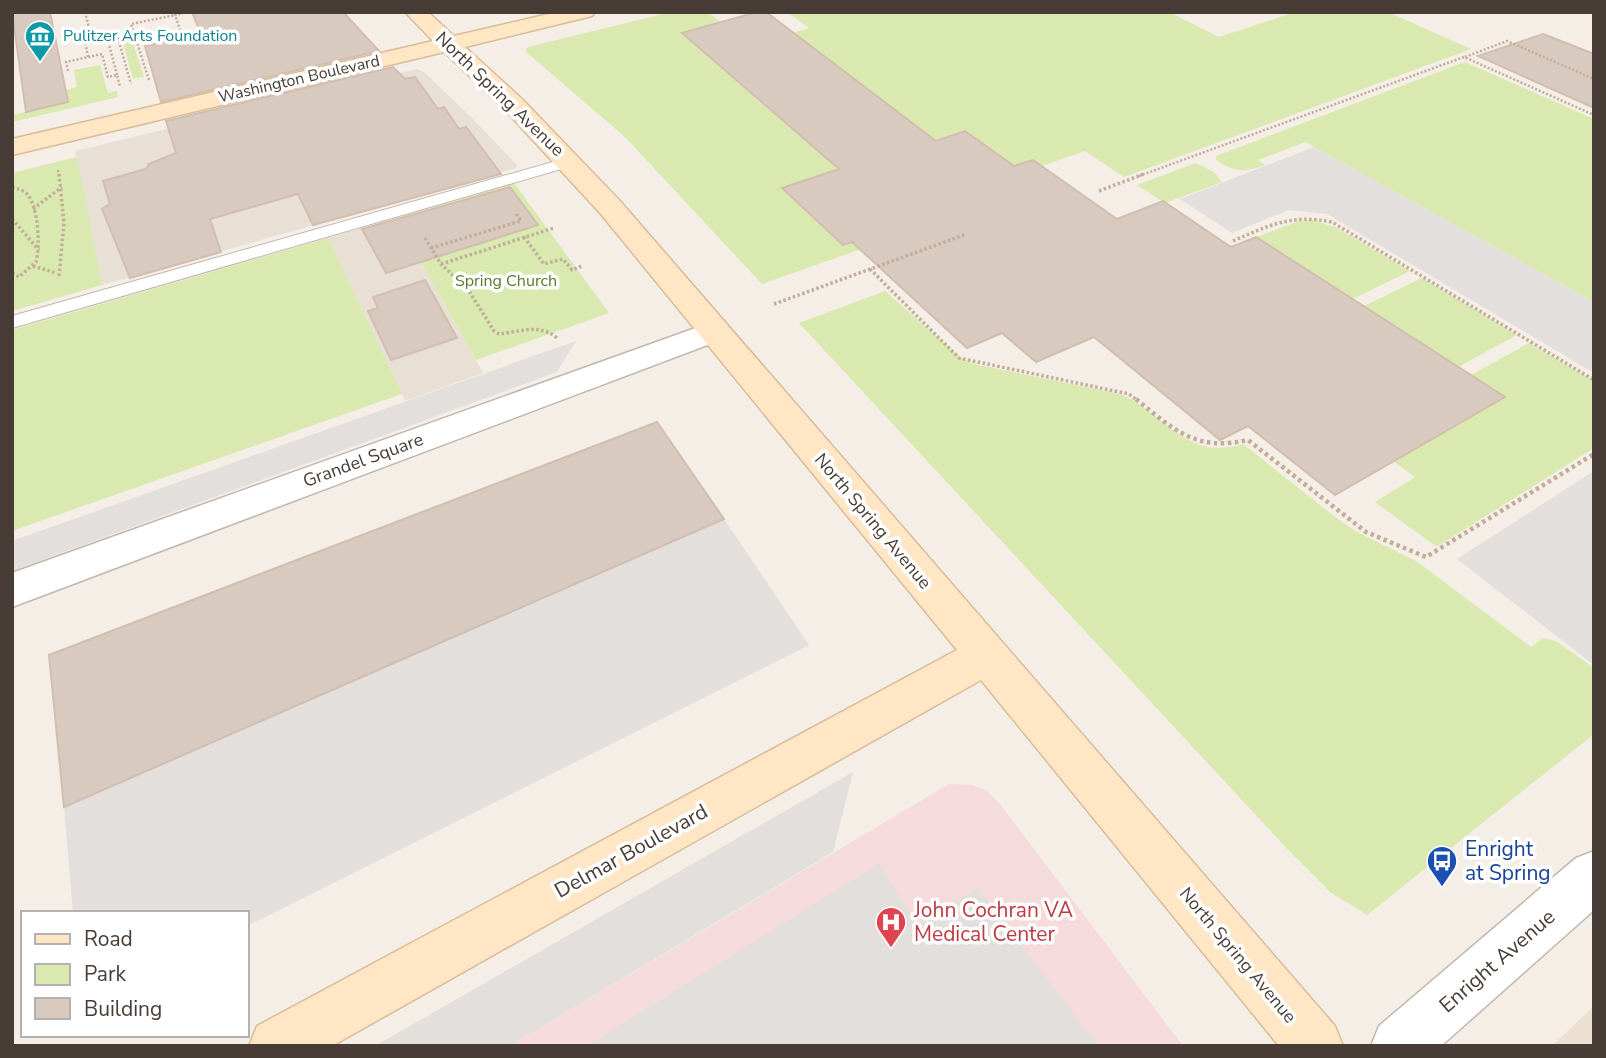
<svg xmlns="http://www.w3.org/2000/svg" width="1606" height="1058" font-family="'Nunito Sans',sans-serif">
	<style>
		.residential { fill: #e8dfd5 }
		.education { fill: #ede0d1 }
		.medical { fill: #f5dbdc }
		.green { fill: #d9e9af }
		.parking { fill: #e2dfdc }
		.building { fill: #d9cabf; stroke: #d1beb0; stroke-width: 2 }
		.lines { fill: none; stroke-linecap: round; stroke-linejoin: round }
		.lane-casing { stroke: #c3b7ad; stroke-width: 2 }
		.street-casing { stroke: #c3b7ad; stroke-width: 3 }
		.secondary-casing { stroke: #d8bc98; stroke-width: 3 }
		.path-far2 { stroke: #c2ad9b; stroke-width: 2.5; stroke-dasharray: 2 2; stroke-linecap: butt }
		.path-far1 { stroke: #c2ad9b; stroke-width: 3.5; stroke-dasharray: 2.5 2.5; stroke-linecap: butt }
		.path { stroke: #c2ad9b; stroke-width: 4.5; stroke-dasharray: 3.5 3.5; stroke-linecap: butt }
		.lane { fill: #fff; fill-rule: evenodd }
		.street { fill: #fff; fill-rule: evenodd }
		.secondary { fill: #ffe7c6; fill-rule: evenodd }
		.labels { text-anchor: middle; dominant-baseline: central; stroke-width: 7; stroke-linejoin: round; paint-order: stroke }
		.far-culture-label { font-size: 16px; fill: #0d838f; stroke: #fff; text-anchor: start }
		.far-street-label { font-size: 16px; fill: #473d36; stroke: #fff }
		.far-park-label { font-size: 16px; fill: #567b27; stroke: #fff }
		.street-label { font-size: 18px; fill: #473d36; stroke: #fff }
		.near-transit-label { font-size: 21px; fill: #164399; stroke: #fff; text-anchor: start }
		.near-street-label { font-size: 21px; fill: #473d36; stroke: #fff }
		.near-health-label { font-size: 21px; fill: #be3a42; stroke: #fff; text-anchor: start }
	</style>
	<rect width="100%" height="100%" fill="#f4eee7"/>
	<path class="residential" d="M417 69 424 72 470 116 517 165 516 168 102 285 75 151Z
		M396 218 483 373 405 401 328 238Z"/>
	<path class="education" d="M1594 1006V1046H1552Z"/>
	<path class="medical" d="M949 784 972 785 987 791 1000 804 1183 1046H510Z"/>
	<path class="green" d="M671 12H707L725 25 689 40 839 169 783 188 915 219 924 227 762 284 625 137 525 51 528 47Z
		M787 12H1169L1219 37 1295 12H1388L1471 49 1124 177 1085 151 1042 166 1033 160 1014 166 965 131 936 141 793 33 809 28Z
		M131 37 144 77 133 79 122 39Z
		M1465 62 1594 119V302L1305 142 1258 160 1265 165C1245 173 1234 172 1216 160V156Z
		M100 65 108 93 117 91 118 97 12 122V115L68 102 66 90 77 87 74 70Z
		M77 157 102 285 12 311V173Z
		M1196 163 1214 172 1222 182 1165 203 1137 185Z
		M514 183 609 313 476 360 396 218Z
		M1313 220 1337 228 1410 271 1353 299 1256 237 1299 221Z
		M328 238 402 394 12 531V330Z
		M1422 278 1517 335 1458 367 1364 306Z
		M885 291 960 357 974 364 1120 394C1165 412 1184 462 1243 444L1330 513 1355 531 1416 561 1531 647 1543 638 1556 641 1594 668V734L1367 915 1330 892 1293 855 799 323Z
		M1529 343 1594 381V448L1438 546 1434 545 1375 502 1415 477 1393 461 1504 398 1471 375Z"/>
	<path class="parking" d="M1314 147 1594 302V373L1327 214 1289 210 1232 233 1180 199Z
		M576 341 557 372 12 571V541Z
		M1594 471V665L1457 559Z
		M724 519 809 645 247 926V913H73L64 807Z
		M853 772 833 852 510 1046H375Z
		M879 864 918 926 978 888 1098 1046H587Z"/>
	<path class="building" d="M12 12H50L68 102 26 112Z
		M192 12H343L379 51 161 102 145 46 201 34Z
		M757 12H766L936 141 965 131 1014 166 1033 160 1117 219 1163 201 1231 247 1256 237 1505 397 1335 495 1248 426 1220 440 1094 337 1036 362 1002 333 967 348 852 242 843 245 782 188 839 169 682 33Z
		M1543 34 1594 54V108L1478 56Z
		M393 67 405 79 415 77 438 109 444 107 459 129 466 127 501 174 313 225 298 194 210 219 221 252 130 278 102 209 110 204 103 181 146 169 149 164 176 153 166 121Z
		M510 187 538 225 386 273 362 229Z
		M425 280 457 338 391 360 368 311 378 308 373 297Z
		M657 422 724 519 64 807 49 655Z"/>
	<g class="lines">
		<g class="lane-casing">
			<path id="lane" d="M570 157 575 159 578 162 575 165 12 328V316Z"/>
		</g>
		<g class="street-casing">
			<path id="street" d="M715 321 726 324 731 331 726 338 12 607V573Z
				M1594 851V910L1441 1046H1371L1379 1026 1576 858Z"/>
		</g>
		<g class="secondary-casing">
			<path id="secondary" d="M405 12H428L454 36 557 12H595L592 16 465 47 522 99 620 201 1335 1026 1343 1046H1279L981 680 332 1046H249L257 1026 957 650 600 213 504 109 444 52 12 155V139L433 41Z"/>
		</g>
		<path class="path-far2" d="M85 12 92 40
			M183 38 175 15 188 12
			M88 57 85 41 107 37
			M1465 57 1507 41 1594 79
			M68 71 66 62 102 54 108 77 117 75 120 87
			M117 75 107 37 117 35 131 84
			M149 80 131 24 175 15
			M58 170 59 176
			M1139 176 1464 57 1594 115"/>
		<path class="path-far1" d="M59 174 64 223 59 276
			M12 187C18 189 23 190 27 194 39 207 40 246 36 262L19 277 12 273
			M1099 191 1144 174
			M33 209 62 187
			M12 219 39 250
			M524 237 544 264 563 259 572 270 582 266
			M425 238 441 264 469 291 494 331 499 334C519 332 540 323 557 338
			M1233 241C1270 225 1291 214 1332 222L1594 380
			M431 248 521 221 515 212
			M441 264 554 228
			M33 266 56 273
			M870 269 959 358 1129 394 1138 401
			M774 304 964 235"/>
		<path class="path" d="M1136 399C1174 430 1196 452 1248 440L1366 532 1426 557 1594 454"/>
		<use href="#lane" class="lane"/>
		<use href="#street" class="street"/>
		<use href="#secondary" class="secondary"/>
	</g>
	<defs>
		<g id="museum-pin" transform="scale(1.575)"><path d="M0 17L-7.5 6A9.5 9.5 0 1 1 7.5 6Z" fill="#0f9aa8" stroke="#fff"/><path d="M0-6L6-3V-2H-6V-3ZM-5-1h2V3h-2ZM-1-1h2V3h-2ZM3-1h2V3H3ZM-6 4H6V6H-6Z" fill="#fff"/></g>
		<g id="bus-pin" transform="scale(1.575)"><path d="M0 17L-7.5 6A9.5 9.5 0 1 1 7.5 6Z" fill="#1a4fb4" stroke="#fff"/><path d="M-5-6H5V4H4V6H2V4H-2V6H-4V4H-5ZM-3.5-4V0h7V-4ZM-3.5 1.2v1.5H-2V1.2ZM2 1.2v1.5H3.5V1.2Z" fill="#fff"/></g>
		<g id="hospital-pin" transform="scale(1.575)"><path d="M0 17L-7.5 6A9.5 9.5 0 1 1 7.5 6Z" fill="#e0444e" stroke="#fff"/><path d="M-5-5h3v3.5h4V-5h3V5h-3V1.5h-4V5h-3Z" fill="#fff"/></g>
	</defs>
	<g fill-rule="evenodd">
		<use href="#museum-pin" x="40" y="36"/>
		<use href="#bus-pin" x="1442" y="861"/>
		<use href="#hospital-pin" x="891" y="922"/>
	</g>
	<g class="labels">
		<g class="far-culture-label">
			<text x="63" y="36">Pulitzer Arts Foundation</text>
		</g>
		<g class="far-street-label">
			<text transform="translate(299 79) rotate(-13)">Washington Boulevard</text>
		</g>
		<g class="far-park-label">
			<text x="506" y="281">Spring Church</text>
		</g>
		<g class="street-label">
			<text transform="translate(500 94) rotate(44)">North Spring Avenue</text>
			<text transform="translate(363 460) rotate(-20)">Grandel Square</text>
			<text transform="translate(873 521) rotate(50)">North Spring Avenue</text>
			<text transform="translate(1238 955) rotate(50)">North Spring Avenue</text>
		</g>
		<g class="near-transit-label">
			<text x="1465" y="849">Enright<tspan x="1465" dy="24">at Spring</tspan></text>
		</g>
		<g class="near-street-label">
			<text transform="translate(631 851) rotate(-29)">Delmar Boulevard</text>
			<text transform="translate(1497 961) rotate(-41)">Enright Avenue</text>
		</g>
		<g class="near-health-label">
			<text x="914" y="910">John Cochran VA<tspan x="914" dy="24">Medical Center</tspan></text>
		</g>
	</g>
	<rect width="1606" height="1058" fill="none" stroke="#473d36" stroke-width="28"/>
	<rect x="21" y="911" width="228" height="126" fill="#ffffff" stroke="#b5b1af" stroke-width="2"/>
	<rect x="35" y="934" width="35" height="10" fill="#ffe7c6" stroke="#b5b1af" stroke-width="2"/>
	<text x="84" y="946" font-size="21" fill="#473d36">Road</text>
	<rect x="35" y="964" width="35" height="21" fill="#d9e9af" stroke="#b5b1af" stroke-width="2"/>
	<text x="84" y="981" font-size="21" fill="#473d36">Park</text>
	<rect x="35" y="998" width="35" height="21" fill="#d9cabf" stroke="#b5b1af" stroke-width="2"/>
	<text x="84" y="1016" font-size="21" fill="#473d36">Building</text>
</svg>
